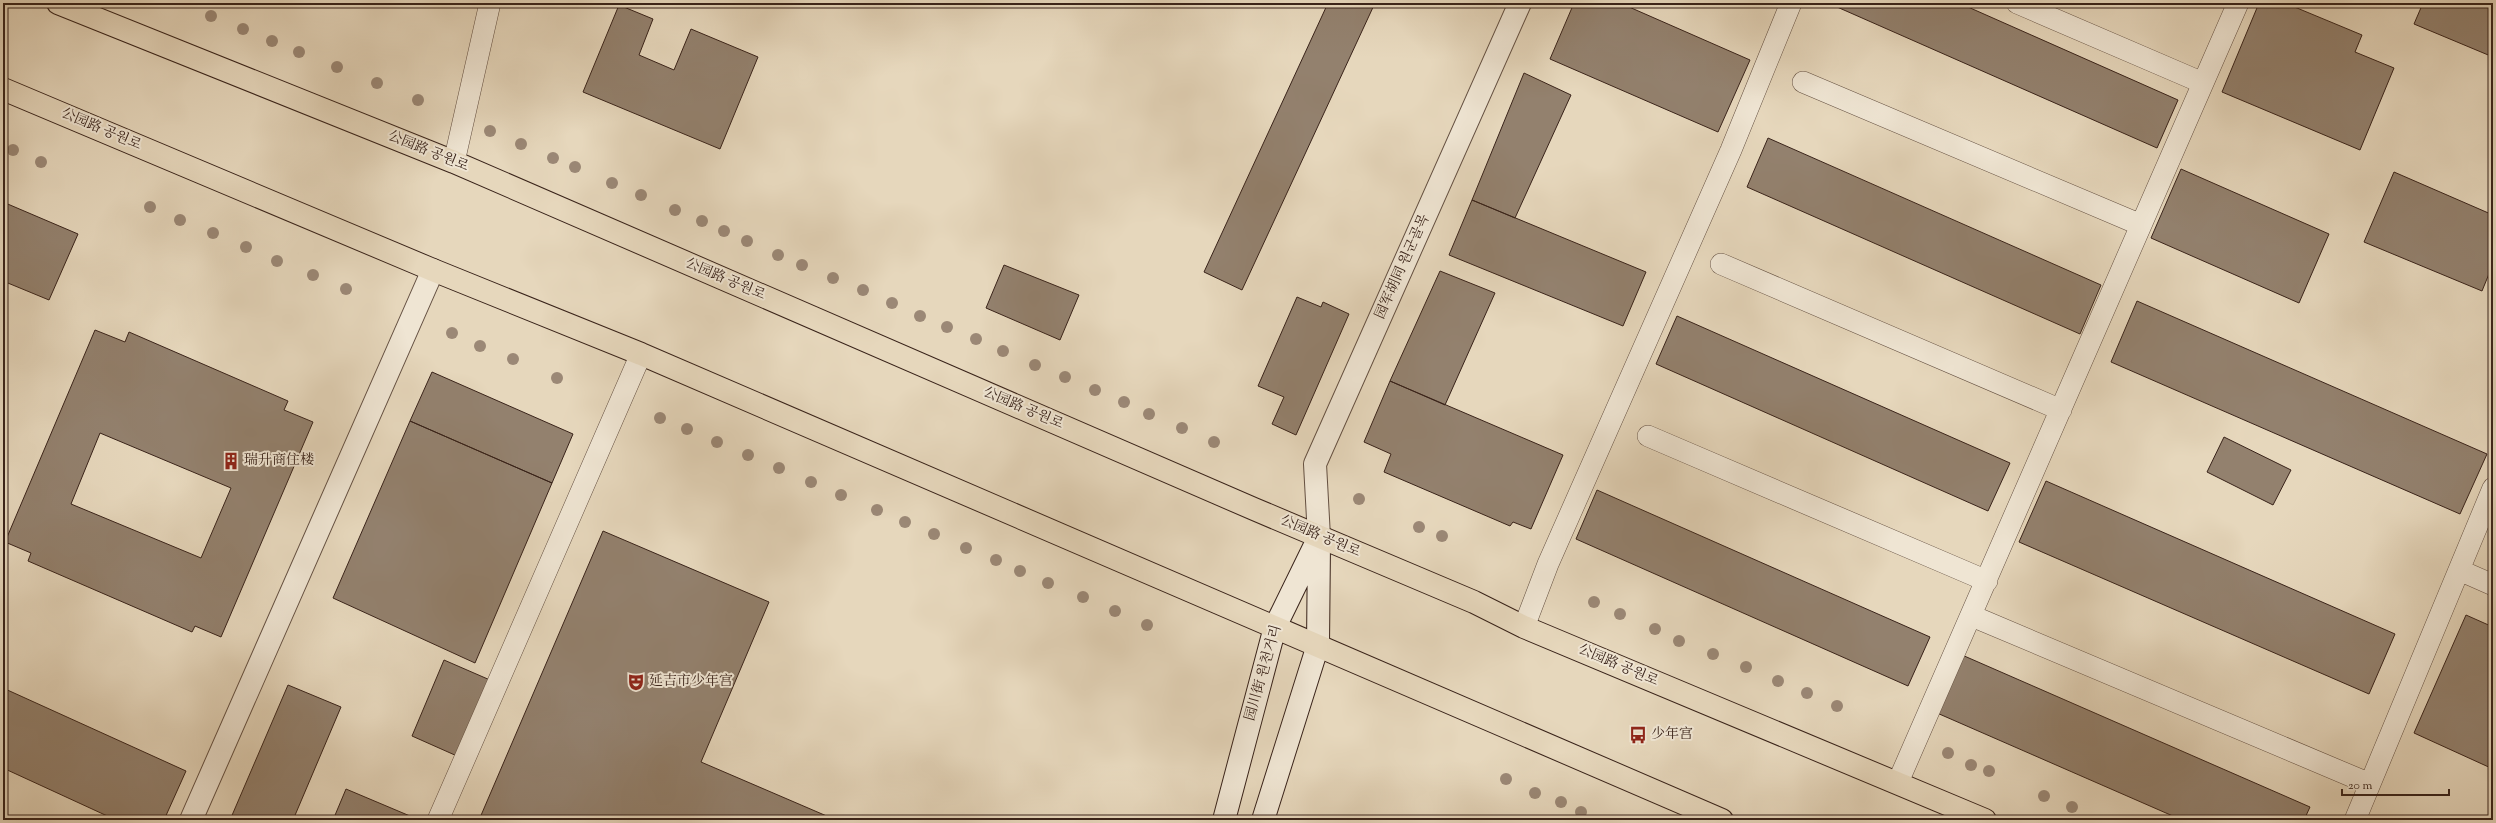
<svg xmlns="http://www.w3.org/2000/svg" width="2496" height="823" font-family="'Sorts Mill Goudy','Noto Serif SC','Noto Serif KR',serif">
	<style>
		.building { fill: #93816e; stroke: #39231a; fill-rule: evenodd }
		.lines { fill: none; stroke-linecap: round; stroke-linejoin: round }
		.lane-casing { stroke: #645042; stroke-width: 22 }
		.street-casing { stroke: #645042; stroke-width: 24 }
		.secondary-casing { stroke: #39231a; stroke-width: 24 }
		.primary-casing { stroke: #39231a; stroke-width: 24 }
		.lane { stroke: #efe5d3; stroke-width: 21 }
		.street { stroke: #efe5d3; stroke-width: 22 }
		.secondary { stroke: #efe5d3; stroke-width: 22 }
		.primary { stroke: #e6d7bc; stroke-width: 22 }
		.tree { fill: #9b8876 }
		.labels { text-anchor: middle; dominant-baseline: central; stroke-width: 4; stroke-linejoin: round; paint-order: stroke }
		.street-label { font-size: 14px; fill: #39231a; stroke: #efe5d3 }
		.poi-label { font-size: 14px; fill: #39231a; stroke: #efe5d3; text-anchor: start }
	</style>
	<rect width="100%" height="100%" fill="#e6d7bc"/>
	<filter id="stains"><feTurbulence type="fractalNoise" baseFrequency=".005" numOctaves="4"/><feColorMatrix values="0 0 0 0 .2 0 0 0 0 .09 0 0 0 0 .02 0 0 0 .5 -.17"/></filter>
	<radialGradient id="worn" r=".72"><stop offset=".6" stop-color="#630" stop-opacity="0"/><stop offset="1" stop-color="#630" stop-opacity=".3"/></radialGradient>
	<path class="building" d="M1328 3H1375L1242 290 1204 272Z
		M1574 3H1620L1750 60 1718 132 1550 59Z
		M1828 3H1959L2178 100 2157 148Z
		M2259 3H2285L2362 35 2355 52 2394 68 2360 150 2222 92Z
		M2423 3H2493V57L2414 24Z
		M619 5 653 19 639 55 674 70 691 29 758 57 720 149 583 92Z
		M1524 73 1571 95 1515 218 1472 200Z
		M1768 138 2101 285 2080 334 1747 187Z
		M2181 169 2329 234 2299 303 2151 238Z
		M2394 172 2493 215V264L2482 291 2364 242Z
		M1472 200 1646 272 1623 326 1449 255Z
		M3 202 78 234 49 300 3 281Z
		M1004 265 1079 295 1060 340 986 308Z
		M1440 271 1495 293 1445 405 1390 381Z
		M1297 297 1321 307 1323 302 1349 314 1296 435 1272 424 1284 397 1258 386Z
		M2137 301 2487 454 2460 514 2111 362Z
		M1677 316 2010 463 1988 511 1656 364Z
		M95 330 125 342 129 332 288 401 284 410 313 422 221 637 195 626 192 632 28 561 31 553 5 542ZM100 433 231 488 201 558 71 504Z
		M432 372 573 434 552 483 410 421Z
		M1390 381 1563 455 1531 529 1513 522 1510 526 1384 472 1391 454 1364 442Z
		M410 421 552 483 475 663 333 598Z
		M2224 437 2291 470 2273 505 2207 472Z
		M2046 481 2395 634 2369 694 2019 542Z
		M1597 490 1930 637 1908 686 1576 539Z
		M603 531 769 602 701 762 836 820H479Z
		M2466 615 2493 627V691L2489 699 2493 700V769L2414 733Z
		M1962 655 2310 807 2304 820H2182L1937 713Z
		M444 660 490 680 457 756 412 736Z
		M288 685 341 707 293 820H230Z
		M3 688 186 771 164 820H116L3 768Z
		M346 789 410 816 409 820H333Z"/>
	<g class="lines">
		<g class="lane-casing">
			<path id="lane" d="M2017 3 2203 83
				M1803 82 2141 225
				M454 162 490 3
				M1721 264 2061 410
				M1648 436 1987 581
				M2459 570 2493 585
				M1972 616 2370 784
				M1524 627 1548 564 1731 150 1791 3
				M1898 782 2238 3
				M438 820 641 354
				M2355 820 2493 488"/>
		</g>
		<g class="street-casing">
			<path id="street" d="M1319 537 1315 464 1520 3
				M191 820 433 270"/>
		</g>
		<g class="secondary-casing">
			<path id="secondary" d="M1224 820 1275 627 1319 537
				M1263 820 1318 645 1319 543"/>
		</g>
		<g class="primary-casing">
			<path id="primary" d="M58 3 454 162 1254 509 1474 602 1524 627 1985 820
				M3 89 433 270 641 354 1722 820"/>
		</g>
		<use href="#lane" class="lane"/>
		<use href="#street" class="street"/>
		<use href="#secondary" class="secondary"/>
		<use href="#primary" class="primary"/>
	</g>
	<g class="tree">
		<circle cx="211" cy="16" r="6"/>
		<circle cx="243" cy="29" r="6"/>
		<circle cx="272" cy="41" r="6"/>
		<circle cx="299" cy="52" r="6"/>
		<circle cx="337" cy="67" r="6"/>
		<circle cx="377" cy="83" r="6"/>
		<circle cx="418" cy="100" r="6"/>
		<circle cx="490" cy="131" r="6"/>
		<circle cx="521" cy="144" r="6"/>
		<circle cx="13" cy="150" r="6"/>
		<circle cx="553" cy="158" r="6"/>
		<circle cx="41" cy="162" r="6"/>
		<circle cx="575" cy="167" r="6"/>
		<circle cx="612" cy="183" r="6"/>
		<circle cx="641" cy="195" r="6"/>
		<circle cx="150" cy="207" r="6"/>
		<circle cx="675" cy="210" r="6"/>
		<circle cx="180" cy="220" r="6"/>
		<circle cx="702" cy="221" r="6"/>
		<circle cx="724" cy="231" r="6"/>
		<circle cx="213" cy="233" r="6"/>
		<circle cx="747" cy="241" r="6"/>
		<circle cx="246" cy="247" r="6"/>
		<circle cx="778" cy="255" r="6"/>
		<circle cx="277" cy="261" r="6"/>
		<circle cx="802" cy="265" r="6"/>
		<circle cx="313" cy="275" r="6"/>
		<circle cx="833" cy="278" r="6"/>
		<circle cx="346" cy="289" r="6"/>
		<circle cx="863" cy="290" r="6"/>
		<circle cx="892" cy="303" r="6"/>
		<circle cx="920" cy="316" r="6"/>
		<circle cx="947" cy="327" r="6"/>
		<circle cx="452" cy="333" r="6"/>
		<circle cx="976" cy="339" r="6"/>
		<circle cx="480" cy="346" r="6"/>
		<circle cx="1003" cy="351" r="6"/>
		<circle cx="513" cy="359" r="6"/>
		<circle cx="1035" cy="365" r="6"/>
		<circle cx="1065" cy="377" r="6"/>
		<circle cx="557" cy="378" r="6"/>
		<circle cx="1095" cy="390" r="6"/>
		<circle cx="1124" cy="402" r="6"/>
		<circle cx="1149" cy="414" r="6"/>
		<circle cx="660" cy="418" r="6"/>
		<circle cx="1182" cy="428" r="6"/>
		<circle cx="687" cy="429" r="6"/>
		<circle cx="717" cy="442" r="6"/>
		<circle cx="1214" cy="442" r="6"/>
		<circle cx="748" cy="455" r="6"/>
		<circle cx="779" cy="468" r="6"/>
		<circle cx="811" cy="482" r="6"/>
		<circle cx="841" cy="495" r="6"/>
		<circle cx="1359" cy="499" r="6"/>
		<circle cx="877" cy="510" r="6"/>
		<circle cx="905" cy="522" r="6"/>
		<circle cx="1419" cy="527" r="6"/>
		<circle cx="934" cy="534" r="6"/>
		<circle cx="1442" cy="536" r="6"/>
		<circle cx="966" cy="548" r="6"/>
		<circle cx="996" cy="560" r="6"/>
		<circle cx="1020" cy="571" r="6"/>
		<circle cx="1048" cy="583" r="6"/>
		<circle cx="1083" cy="597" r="6"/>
		<circle cx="1594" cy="602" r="6"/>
		<circle cx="1115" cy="611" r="6"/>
		<circle cx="1620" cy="614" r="6"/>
		<circle cx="1147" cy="625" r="6"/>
		<circle cx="1655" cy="629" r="6"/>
		<circle cx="1679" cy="641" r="6"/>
		<circle cx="1713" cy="654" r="6"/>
		<circle cx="1746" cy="667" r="6"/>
		<circle cx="1778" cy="681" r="6"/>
		<circle cx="1807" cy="693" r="6"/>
		<circle cx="1837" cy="706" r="6"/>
		<circle cx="1948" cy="753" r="6"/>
		<circle cx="1971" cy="765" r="6"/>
		<circle cx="1989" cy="771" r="6"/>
		<circle cx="1506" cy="779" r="6"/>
		<circle cx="1535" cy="793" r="6"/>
		<circle cx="2044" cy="796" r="6"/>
		<circle cx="1561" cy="802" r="6"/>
		<circle cx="2072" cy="807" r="6"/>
		<circle cx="1581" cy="812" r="6"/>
	</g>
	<defs>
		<g id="building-bare" transform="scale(1.38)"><path d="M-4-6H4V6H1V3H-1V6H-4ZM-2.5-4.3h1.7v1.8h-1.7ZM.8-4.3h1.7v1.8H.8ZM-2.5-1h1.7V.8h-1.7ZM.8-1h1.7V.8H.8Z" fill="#8f2418" stroke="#efe5d3" stroke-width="2.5" paint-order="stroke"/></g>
		<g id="theatre-bare" transform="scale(1.38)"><path d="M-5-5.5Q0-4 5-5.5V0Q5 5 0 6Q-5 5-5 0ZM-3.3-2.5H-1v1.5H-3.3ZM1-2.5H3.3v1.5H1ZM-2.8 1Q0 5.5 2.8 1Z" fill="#8f2418" stroke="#efe5d3" stroke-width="2.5" paint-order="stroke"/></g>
		<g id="bus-bare" transform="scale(1.38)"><path d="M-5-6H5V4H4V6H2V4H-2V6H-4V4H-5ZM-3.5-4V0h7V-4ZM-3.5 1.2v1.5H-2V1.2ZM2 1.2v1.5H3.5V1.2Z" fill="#8f2418" stroke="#efe5d3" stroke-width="2.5" paint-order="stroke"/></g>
	</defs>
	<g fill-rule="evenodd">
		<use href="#building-bare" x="231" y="461"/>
		<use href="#theatre-bare" x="636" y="682"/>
		<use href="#bus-bare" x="1638" y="735"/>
	</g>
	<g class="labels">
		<g class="street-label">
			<text transform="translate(101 130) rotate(23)">公园路 공원로</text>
			<text transform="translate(428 152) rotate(22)">公园路 공원로</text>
			<text transform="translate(1403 267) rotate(-66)">园军胡同 원군골목</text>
			<text transform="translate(725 280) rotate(23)">公园路 공원로</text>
			<text transform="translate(1023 409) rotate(23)">公园路 공원로</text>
			<text transform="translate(1320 537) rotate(23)">公园路 공원로</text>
			<text transform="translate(1618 666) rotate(23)">公园路 공원로</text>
			<text transform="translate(1264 673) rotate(-74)">园川街 원천거리</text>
		</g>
		<g class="poi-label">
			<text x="244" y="461">瑞升商住楼</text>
			<text x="649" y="682">延吉市少年宫</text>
			<text x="1651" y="735">少年宫</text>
		</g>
	</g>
	<rect width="2496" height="823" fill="none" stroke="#e6d7bc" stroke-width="16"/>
	<rect x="4" y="4" width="2488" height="815" fill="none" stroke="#39231a" stroke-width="2"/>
	<rect x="8" y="8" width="2480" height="807" fill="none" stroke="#39231a"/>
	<path d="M2342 789v6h107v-6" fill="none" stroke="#39231a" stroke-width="2"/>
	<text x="2348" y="789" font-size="12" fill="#39231a" stroke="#efe5d3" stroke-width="3" paint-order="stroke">20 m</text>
	<rect width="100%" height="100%" filter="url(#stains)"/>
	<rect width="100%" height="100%" fill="url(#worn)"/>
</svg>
